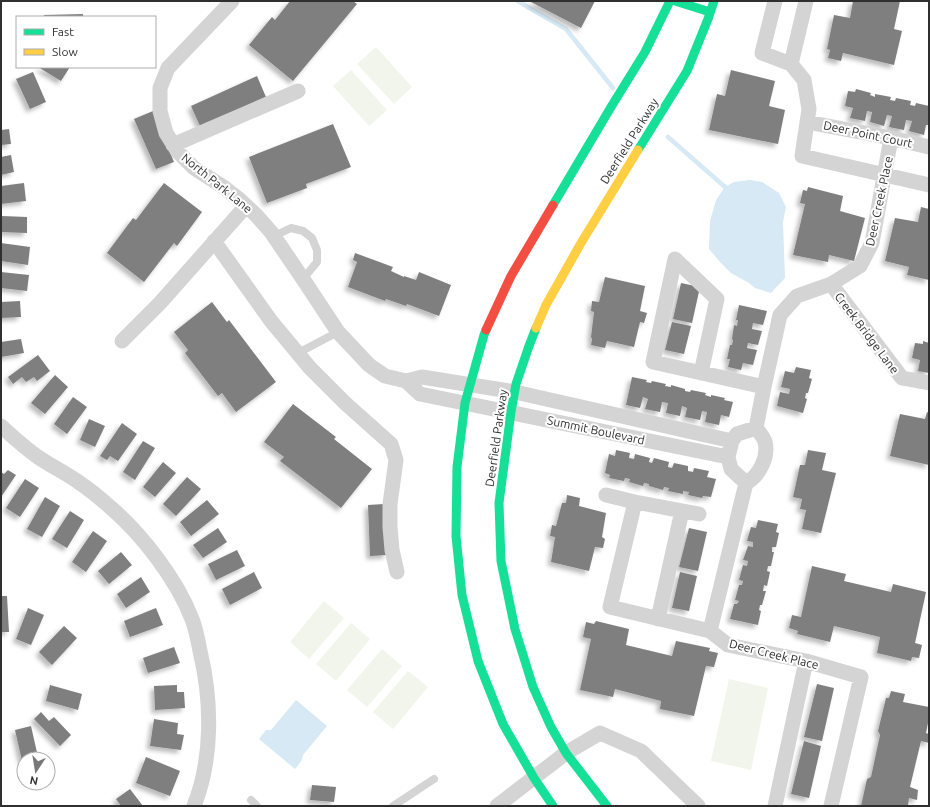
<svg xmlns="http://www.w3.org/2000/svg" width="930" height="807" font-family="Ubuntu,sans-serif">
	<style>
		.green { fill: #f1f5eb }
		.water { fill: #d6e9f4 }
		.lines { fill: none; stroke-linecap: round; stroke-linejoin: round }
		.stream { stroke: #d6e9f4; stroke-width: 4.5 }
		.building { fill: #7f7f7f; filter: url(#shadow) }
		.lane { stroke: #d4d4d4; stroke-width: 8 }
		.street { stroke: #d4d4d4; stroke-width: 15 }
		.fast { stroke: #16e098; stroke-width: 9 }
		.slow { stroke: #ffcf43; stroke-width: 9 }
		.jam { stroke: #f24e42; stroke-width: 9 }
		.labels { text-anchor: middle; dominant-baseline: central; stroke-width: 4; stroke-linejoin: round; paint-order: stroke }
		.street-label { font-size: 12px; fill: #2f2f2f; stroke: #fff }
	</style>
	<defs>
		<filter id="shadow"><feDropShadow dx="-3.5" dy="3.5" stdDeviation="2" flood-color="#0004"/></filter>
	</defs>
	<rect width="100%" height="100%" fill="#fff"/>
	<path class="green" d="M376 47 412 87 394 104 357 64Z
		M351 70 387 110 369 126 333 86Z
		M324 601 344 618 309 659 290 642Z
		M351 623 370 639 336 681 316 664Z
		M382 649 402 666 367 707 347 690Z
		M408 671 428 687 393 729 373 712Z
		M729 679 768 688 751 770 711 761Z"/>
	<path class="water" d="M750 180 762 182 779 193 786 207 783 222 785 278 771 293 755 288 749 283 731 273 721 263 709 249 710 221 716 200 725 187 734 182Z
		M296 700 327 726 303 755 302 760 295 769 259 739 266 730H271Z"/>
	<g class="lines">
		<path class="stream" d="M518 1 531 9 566 29 613 88
			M668 137 725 187"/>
	</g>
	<path class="building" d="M290 1H353L357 4 293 81 249 45 272 17 275 20Z
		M529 1H595L581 28Z
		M853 1H900L894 29 902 31 894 65 843 53 841 61 828 58 830 50 827 49 834 15 850 18Z
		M83 14V17H44V15Z
		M38 67H70L61 81Z
		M731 70 775 81 769 106 785 110 778 144 709 130 717 94 725 96Z
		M33 72 46 102 30 109 16 79Z
		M257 76 266 97 200 126 191 106Z
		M856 89 871 93 870 95 875 97V94L891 97 890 100 895 101 896 98 911 101 910 105 915 106 916 103 929 106V125H926L924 135 909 131 912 121 906 120 904 130 889 127 892 116 887 115 884 126 870 122 872 112 867 111 865 121 850 118 853 108 845 106 848 91 855 92Z
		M153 111 174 162 156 169 134 119Z
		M333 124 351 167 306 184 307 188 267 203 249 157Z
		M9 129 11 144 1 145V130Z
		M11 155 14 172 1 175V157Z
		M24 183 26 201 1 204V186Z
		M164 183 202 212 177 246 174 243 144 282 107 253 133 218 136 220Z
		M808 187 843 196 840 211 865 218 854 261 829 255 828 262 793 255 805 204 800 203 803 190 807 191Z
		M921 207 929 209V280L907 275 909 267 885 261 895 218 918 222Z
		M2 216 27 217V233L1 232Z
		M1 243 30 247 28 265 1 261Z
		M355 253 393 267 391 271 404 277V276L416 280 419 272 451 285 439 316 407 304 406 306 386 299 385 301 348 287 357 262 353 260Z
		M1 272 29 275 27 291 1 288Z
		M605 277 645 286 640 311 647 313 644 323 640 322 634 347 607 341 605 348 591 345 592 339 591 337 594 312 591 311 592 301 599 302Z
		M681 283 700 287 692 323 673 319Z
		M20 301 21 317 1 318V302Z
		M212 302 227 322 229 320 276 382 236 412 222 393 218 396 185 353 188 350 174 332Z
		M739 305 767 311 763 325 753 323 752 329 762 331 758 345 748 343 747 348 757 350 753 365 743 363 741 370 728 367 730 359H727L730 345H732L733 340 732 339 734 325 737 326 738 320H736Z
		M672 322 691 326 684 354 665 350Z
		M21 339 24 353 1 357V342Z
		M923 341 929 343V373L918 371 920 360 912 358 915 343 923 344Z
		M38 355 50 371 37 381 34 377 26 382 22 377 13 384 8 377Z
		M796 367 811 370 809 378 812 379 808 393H806L805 398 807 399 803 413 777 406 780 392 789 394 790 389 781 387 785 371 794 373Z
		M55 375 68 387 45 414 31 403Z
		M632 377 647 380 646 382 651 383 652 381 666 384 665 386 671 387V385L685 389V391L690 392 691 390 706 393 705 395 711 397V395L725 398 724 400 733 402 729 417 721 415 719 425 705 422 707 412 702 411 700 420 685 417 687 408 682 406 680 416 666 413 668 403 662 402 660 412 645 409 648 399 643 397 640 408 626 405Z
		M73 397 87 407 67 434 54 424Z
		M293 404 336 437 334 439 372 469 341 508 280 461 284 457 264 442Z
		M927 412 929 413V465L890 456 900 414 925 419Z
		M89 419 105 426 95 447 80 440Z
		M122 423 137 434 118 461 110 456 107 460 100 456Z
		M143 441 155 448 135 480 123 472Z
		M616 450 630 453 629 458 634 459 635 454 650 458 649 462 652 463 654 458 669 462 668 467 672 468 674 463 688 466V471L693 472 694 468 709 471 707 477 716 479 711 497 703 496 702 498 688 495 689 492 683 491V494L668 491 669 488 664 487 663 490 649 486V484L644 483 643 486 629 482 630 479 625 478 624 481 609 478 610 475 605 473 609 454 615 456Z
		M808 450 826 453 822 470 836 473 821 533 802 529 806 510 800 509 802 499 793 497 800 465H805Z
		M163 462 176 473 155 497 143 487Z
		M8 470 16 475 1 497V472L4 474Z
		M187 477 201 489 176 516 163 504Z
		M25 479 39 488 20 517 6 508Z
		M567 495 580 498 579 506 606 513 602 537 605 539 603 548 595 547 589 571 551 562 555 537 550 536 552 525 556 526 562 503H566Z
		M45 497 60 506 42 537 27 529Z
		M207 500 219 514 191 536 180 522Z
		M384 504 387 555 370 556 368 505Z
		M70 511 84 520 67 548 52 539Z
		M758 520 778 524 776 532 779 533 776 547H772V552H774L771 566H768L767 571 770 572 767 586 764 585 763 591H766L762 605H760L759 610 761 611 758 625 730 619 734 604H737L739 601 735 600 739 585H742L743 581 739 580 743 565 747 566 748 561 743 560 748 546 753 547V542L747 541 751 527 756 528Z
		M218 528 227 542 203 558 193 545Z
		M689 528 707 532 698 571 679 567Z
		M93 531 107 541 86 572 72 562Z
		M237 550 245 566 216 580 208 564Z
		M121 552 132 565 109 584 98 571Z
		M812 566 846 574 844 581 891 592 893 584 926 592 915 643 922 645 919 658 912 657 911 661 877 653 880 637 834 626 830 642 797 634 798 631 789 628 792 615 801 617Z
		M254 572 262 588 230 605 222 589Z
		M680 572 697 576 689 611 672 608Z
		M141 577 150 592 126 608 117 594Z
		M1 596H7L9 632H1Z
		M28 608 44 615 31 645 16 639Z
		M156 608 163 625 130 637 124 621Z
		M596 621 629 629 626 645 672 656 676 641 710 648 709 651 718 653 714 667 706 666 694 716 660 709 661 701 615 689 613 697 580 690 591 639 583 637 586 622 594 624Z
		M64 626 77 638 52 665 39 652Z
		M174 647 180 663 148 673 143 658Z
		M817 684 834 688 822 741 804 737Z
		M50 685 82 694 78 710 46 701Z
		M177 685V692H184L185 708 155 710 154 686Z
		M891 691 905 694 903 702 929 707V718L926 733 929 734V743L921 741 910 787 918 790 917 800 909 798 908 806H861L867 779 871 777 880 735 878 731 886 698H889Z
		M41 712 49 721 54 717 71 735 60 746 34 719Z
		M154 719 178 723 177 734 184 735 181 750 150 746Z
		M31 726 38 757 31 759H24V761H22L15 730Z
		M804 741 821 746 809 798 791 794Z
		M146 757 180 771 170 796 136 783Z
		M312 785 336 787 334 802 310 800Z
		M130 789 143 806H121L116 799Z"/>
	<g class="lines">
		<path class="lane" d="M274 236 291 228 303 231 312 238 317 250V262L303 279
			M298 353 338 332
			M251 800 257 806
			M393 806 434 779"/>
		<path class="street" d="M232 1 168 68 160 88V111L166 133 178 152 194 168 222 186 240 200 256 215 271 232 303 279 338 332 369 365 385 376 406 381
			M775 1 762 53 791 64 804 80 809 109 802 156 929 185
			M791 64 806 1
			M807 122 891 138 929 147
			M173 145 298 91
			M214 241 271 321 310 368 345 403 391 444 396 460 390 504V527L392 550 397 572
			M831 284 902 378 929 383
			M122 341 160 303 246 206
			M701 373 717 299 675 259 653 362 764 387
			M1 426C13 437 25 448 38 457 51 466 64 472 77 481 89 489 100 498 110 507 142 534 177 580 192 619 196 629 198 640 200 651 212 701 213 758 194 806
			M728 457 420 394 406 381 422 377 515 392 732 441
			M746 483 731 469 728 457 732 441 737 434 756 428
			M606 495 635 502 699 514
			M635 502 610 607 710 631
			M658 619 682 511
			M497 806 566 753 600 733 641 751 698 806
			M775 806 806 661
			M831 806 861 677 806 661 728 645 710 631 746 483C759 476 769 457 765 442 764 437 759 432 756 428L764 387 780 315 797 296 831 284 860 266 872 243 891 138"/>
		<path class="fast" d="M675 1 710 12
			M638 150 687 71 708 19 714 1
			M553 205 611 107 645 52 670 1
			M536 328 529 346 516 384 511 412 499 503 501 561 515 629 533 687 551 727 566 753 607 806
			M486 330 484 335 465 403 457 467 456 536 462 595 478 661 503 724 534 778 553 806"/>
		<path class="slow" d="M536 328 546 305 581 243 638 150"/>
		<path class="jam" d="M486 330 511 276 553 205"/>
	</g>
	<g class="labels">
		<g class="street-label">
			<text transform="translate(868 134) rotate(12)">Deer Point Court</text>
			<text transform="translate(629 141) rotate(-58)">Deerfield Parkway</text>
			<text transform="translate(217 183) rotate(39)">North Park Lane</text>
			<text transform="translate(879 201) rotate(-78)">Deer Creek Place</text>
			<text transform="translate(867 333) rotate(53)">Creek Bridge Lane</text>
			<text transform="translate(596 430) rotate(12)">Summit Boulevard</text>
			<text transform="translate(496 438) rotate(-82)">Deerfield Parkway</text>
			<text transform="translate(774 654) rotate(14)">Deer Creek Place</text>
		</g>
	</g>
	<rect width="930" height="807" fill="none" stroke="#2f2f2f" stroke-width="4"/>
	<rect x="16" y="16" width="140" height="52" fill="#ffffff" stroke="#acacac"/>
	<rect x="24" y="29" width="20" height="6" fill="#16e098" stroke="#acacac"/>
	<text x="52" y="36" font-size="12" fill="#2f2f2f">Fast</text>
	<rect x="24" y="49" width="20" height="6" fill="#ffcf43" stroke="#acacac"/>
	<text x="52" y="56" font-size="12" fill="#2f2f2f">Slow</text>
	<g transform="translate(36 771) rotate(192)"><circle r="19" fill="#ffffff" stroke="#acacac"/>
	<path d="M0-3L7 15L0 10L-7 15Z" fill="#787878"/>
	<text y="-6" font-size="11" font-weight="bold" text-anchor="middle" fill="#2f2f2f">N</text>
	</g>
</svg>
